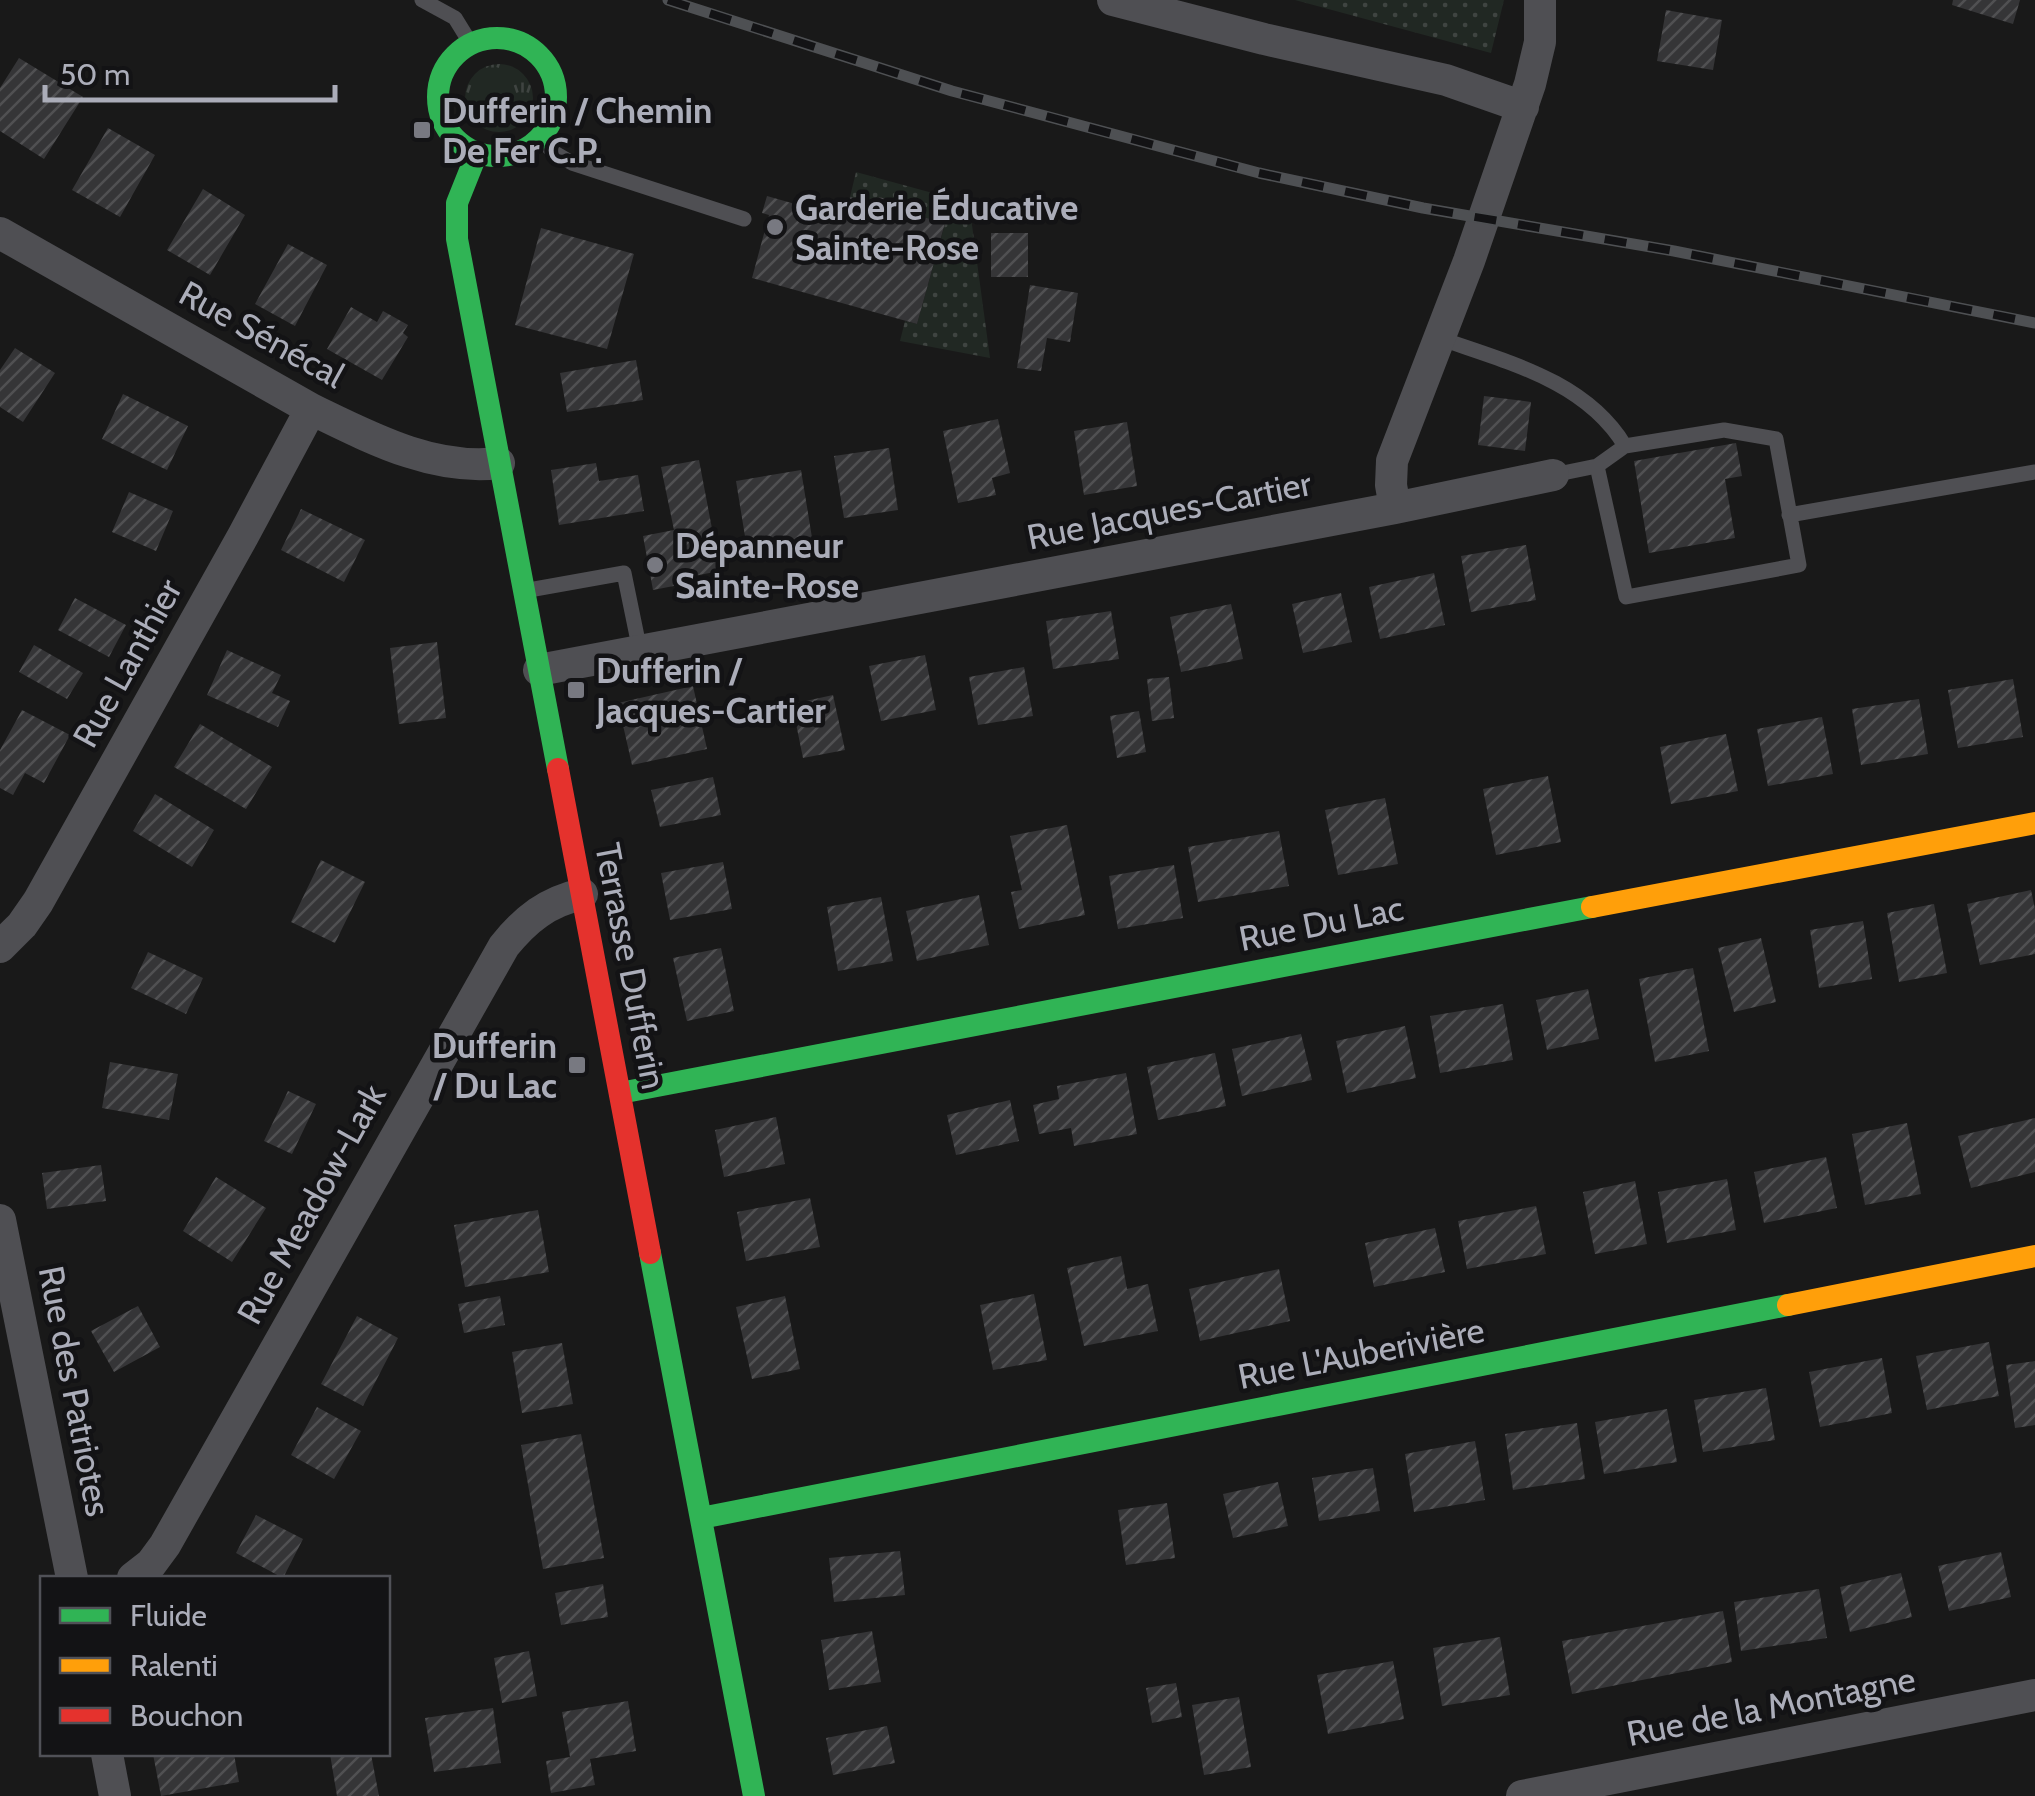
<svg xmlns="http://www.w3.org/2000/svg" width="2035" height="1796" font-family="Cabin,sans-serif">
	<style>
		.grass { fill: url(#grass-tufts) }
		.park { fill: url(#park-dots) }
		.building { fill: url(#building-hatch) }
		.lines { fill: none; stroke-linecap: round; stroke-linejoin: round }
		.lane { stroke: #4f4f53; stroke-width: 15 }
		.street { stroke: #4f4f53; stroke-width: 32 }
		.fast { stroke: #30b455; stroke-width: 22 }
		.slow { stroke: #ff9f0a; stroke-width: 22 }
		.jam { stroke: #e5322d; stroke-width: 22 }
		.rail-casing { stroke: #4e5053; stroke-width: 11 }
		.rail { stroke: #131315; stroke-width: 8; stroke-dasharray: 22; stroke-linecap: butt }
		.poi-dot { fill: #787981; stroke: #131315; stroke-width: 4 }
		.labels { text-anchor: middle; dominant-baseline: central; stroke-width: 9; stroke-linejoin: round; paint-order: stroke }
		.poi-label { font-size: 35px; font-weight: bold; fill: #abadb9; stroke: #131315; text-anchor: start }
		.street-label { font-size: 35px; fill: #abadb9; stroke: #131315 }
	</style>
	<defs>
		<pattern id="grass-tufts" width="24" height="20" patternUnits="userSpaceOnUse" patternTransform="scale(2.5)"><rect width="24" height="20" fill="#212823"/><path d="M3 7l-1-3M5 7V3M7 7l1-3M15 17l-1-3M17 17v-4M19 17l1-3" fill="none" stroke="#3f4441"/></pattern>
		<pattern id="park-dots" width="8" height="8" patternUnits="userSpaceOnUse" patternTransform="scale(2.5)"><rect width="8" height="8" fill="#212823"/><path d="M2 2h.1M6 6h.1" fill="none" stroke="#3f4441" stroke-width="1.8" stroke-linecap="round"/></pattern>
		<pattern id="building-hatch" width="6" height="6" patternUnits="userSpaceOnUse" patternTransform="scale(2.5)"><rect width="6" height="6" fill="#353537"/><path d="M-1 1l2-2M0 6l6-6M5 7l2-2" fill="none" stroke="#505052"/></pattern>
	</defs>
	<rect width="100%" height="100%" fill="#191919"/>
	<path class="grass" d="M465 98a34 34 0 1 1 68 0a34 34 0 1 1-68 0Z"/>
	<path class="park" d="M1295 0H1504L1491 53Z
		M856 172 969 203 990 358 900 341 905 321 917 324 945 224 919 216 920 209 879 197 877 205 850 197Z"/>
	<path class="building" d="M1953 0H2020L2013 24 1952 5Z
		M1666 10 1722 20 1713 70 1657 61Z
		M19 58 83 97 44 159 0 131V88Z
		M108 128 155 155 120 217 72 190Z
		M203 189 245 215 210 275 167 250Z
		M767 196 844 218 850 197 877 205 879 197 921 209 919 216 945 223 917 324 752 278 769 215 762 213Z
		M541 228 634 254 607 349 515 325Z
		M991 233H1028V277H991Z
		M288 244 327 265 295 326 255 304Z
		M1030 285 1078 293 1070 342 1047 338 1041 371 1017 368Z
		M351 307 377 322 383 311 408 325 403 333 408 337 382 380 327 349Z
		M15 348 55 373 23 422 0 407V370Z
		M636 360 643 400 567 412 560 373Z
		M123 394 188 426 167 470 102 439Z
		M1484 396 1531 402 1525 451 1478 445Z
		M998 419 1010 473 992 478 996 495 958 503 943 431Z
		M1127 422 1137 486 1084 495 1074 431Z
		M1736 443 1742 476 1725 479 1735 538 1649 553 1634 461Z
		M889 448 898 510 844 518 834 456Z
		M699 460 720 571 683 578 684 584 653 590 643 536 674 530 661 467Z
		M596 463 599 481 638 475 644 511 559 525 551 470Z
		M801 470 814 550 749 561 736 481Z
		M129 492 173 511 156 551 112 532Z
		M301 509 365 540 344 582 281 550Z
		M1526 545 1536 600 1471 612 1461 556Z
		M1434 573 1445 625 1380 639 1369 587Z
		M1341 593 1352 642 1303 653 1292 604Z
		M75 598 126 625 109 657 58 630Z
		M1231 604 1243 659 1181 672 1170 617Z
		M1111 611 1119 659 1053 669 1046 621Z
		M437 642 446 718 399 724 390 648Z
		M34 645 83 673 67 699 19 672Z
		M227 650 281 675 272 693 290 701 278 727 207 695Z
		M925 655 936 710 881 721 869 666Z
		M1024 667 1033 716 978 725 969 677Z
		M1169 677 1174 718 1152 721 1147 679Z
		M2013 679 2023 737 1958 748 1948 690Z
		M693 686 707 749 632 765 618 703Z
		M833 695 845 750 803 758 792 704Z
		M1919 699 1928 754 1861 765 1852 709Z
		M22 710 70 735 44 783 25 773 13 795 0 788V750Z
		M1139 711 1146 752 1117 758 1110 716Z
		M1822 717 1833 774 1768 786 1757 729Z
		M200 724 272 767 246 809 174 767Z
		M1726 734 1738 791 1671 804 1660 747Z
		M1548 776 1561 842 1496 855 1483 789Z
		M713 777 721 815 660 827 651 790Z
		M155 794 214 830 192 867 133 831Z
		M1385 798 1398 864 1338 875 1325 810Z
		M1067 825 1085 915 1019 929 1011 892 1022 890 1010 836Z
		M1279 831 1289 886 1198 902 1188 847Z
		M321 860 365 882 335 943 291 922Z
		M723 862 732 909 670 920 661 873Z
		M1174 865 1183 918 1118 929 1109 876Z
		M2031 890 2035 909V954L1980 965 1967 904Z
		M979 895 989 945 917 961 906 911Z
		M881 897 893 961 838 971 827 907Z
		M1934 904 1947 973 1899 982 1887 913Z
		M1863 921 1872 979 1819 988 1810 930Z
		M1761 938 1776 1002 1734 1012 1718 948Z
		M721 948 734 1011 687 1021 673 958Z
		M148 952 203 978 186 1014 131 988Z
		M1693 968 1709 1051 1655 1062 1639 979Z
		M1588 989 1599 1039 1547 1050 1536 1000Z
		M1503 1004 1513 1060 1440 1073 1430 1016Z
		M1405 1026 1416 1078 1347 1093 1336 1041Z
		M1301 1034 1312 1080 1242 1096 1232 1049Z
		M1215 1053 1226 1106 1158 1120 1147 1067Z
		M110 1062 178 1074 169 1120 102 1108Z
		M1126 1073 1137 1134 1074 1146 1071 1128 1039 1134 1033 1105 1059 1099 1057 1086Z
		M288 1091 316 1104 292 1154 264 1141Z
		M1010 1100 1019 1141 956 1155 947 1115Z
		M776 1117 785 1164 724 1177 715 1130Z
		M2035 1118V1172L1971 1188 1958 1136Z
		M1907 1123 1921 1194 1865 1205 1852 1134Z
		M1826 1157 1837 1208 1764 1223 1754 1172Z
		M101 1165 106 1201 47 1209 42 1173Z
		M216 1177 266 1208 232 1262 183 1231Z
		M1727 1179 1736 1230 1667 1243 1658 1192Z
		M1635 1181 1647 1244 1595 1254 1583 1192Z
		M810 1198 820 1247 746 1261 737 1212Z
		M1536 1206 1546 1254 1467 1269 1458 1221Z
		M538 1210 549 1272 465 1287 454 1225Z
		M1435 1228 1445 1272 1374 1287 1365 1243Z
		M1121 1256 1127 1289 1148 1284 1158 1331 1084 1346 1067 1268Z
		M1279 1269 1290 1321 1200 1341 1189 1289Z
		M1034 1294 1047 1360 993 1370 980 1305Z
		M500 1296 505 1325 464 1333 458 1304Z
		M785 1296 800 1369 752 1379 736 1307Z
		M138 1306 160 1347 114 1372 91 1331Z
		M357 1316 398 1338 363 1406 321 1384Z
		M1989 1342 1999 1396 1927 1410 1916 1356Z
		M562 1343 573 1404 522 1413 512 1352Z
		M1882 1358 1892 1413 1820 1427 1809 1372Z
		M2035 1361V1425L2015 1428 2006 1365Z
		M1766 1388 1775 1440 1703 1452 1694 1400Z
		M317 1407 361 1431 334 1479 291 1455Z
		M1667 1409 1677 1462 1604 1474 1595 1422Z
		M1577 1423 1585 1479 1513 1490 1505 1434Z
		M581 1434 604 1558 543 1569 521 1445Z
		M1475 1441 1485 1500 1414 1512 1405 1454Z
		M1373 1468 1380 1511 1319 1521 1312 1478Z
		M1278 1482 1288 1526 1233 1538 1223 1494Z
		M1167 1503 1175 1558 1126 1565 1118 1510Z
		M256 1515 303 1539 283 1578 236 1553Z
		M900 1551 905 1595 834 1602 829 1558Z
		M2001 1552 2011 1597 1949 1611 1938 1566Z
		M1901 1573 1912 1617 1850 1632 1840 1587Z
		M603 1584 608 1617 561 1625 555 1593Z
		M1819 1589 1827 1638 1741 1651 1734 1602Z
		M1723 1611 1732 1662 1572 1694 1562 1641Z
		M872 1631 881 1682 829 1690 821 1640Z
		M1500 1637 1510 1695 1442 1706 1433 1648Z
		M529 1651 537 1696 502 1703 494 1658Z
		M1393 1661 1404 1719 1328 1734 1317 1675Z
		M1176 1683 1182 1717 1152 1723 1146 1688Z
		M1239 1697 1251 1767 1204 1775 1192 1705Z
		M628 1701 636 1751 590 1759 595 1785 551 1793 546 1761 570 1757 562 1712Z
		M493 1708 501 1763 434 1772 425 1718Z
		M887 1726 895 1763 833 1775 826 1738Z
		M153 1754H234L239 1782 161 1796Z
		M330 1754H371L379 1796H337Z"/>
	<g class="lines">
		<path class="lane" d="M422 0 455 18 471 44
			M540 137 553 152 572 163 744 219
			M1439 338C1507 362 1586 381 1625 446
			M1553 475 1597 466 1625 446 1724 430 1776 439 1799 565 1626 597 1597 466
			M1789 515 2035 472
			M529 590 624 573 640 651"/>
		<path class="street" d="M1113 0 1264 39 1446 80 1523 107
			M0 233 311 409C369 437 432 471 499 463
			M1395 508 1391 485 1392 461 1469 261 1530 84 1540 42V0
			M539 670 1395 508 1553 475
			M0 947 22 925 38 902 243 536 311 409
			M0 1220 72 1578
			M133 1578 151 1564 165 1545 504 946C526 919 547 902 582 894
			M107 1754 115 1796
			M1522 1796 2035 1695"/>
		<path class="fast" d="M438 97a59 59 0 1 1 118 0a59 59 0 1 1-118 0Z
			M477 153 457 203V239L558 769
			M620 1093 1592 907
			M650 1253 754 1796
			M701 1518 1788 1305"/>
		<path class="slow" d="M1592 907 2035 823
			M1788 1305 2035 1256"/>
		<path class="jam" d="M558 769 650 1253"/>
		<g class="rail-casing">
			<path id="rail" d="M668 0 952 91 1259 173 1423 208 1674 251 2035 323"/>
		</g>
		<use href="#rail" class="rail"/>
	</g>
	<g class="poi-dot">
		<rect x="412" y="120" width="20" height="20" rx="5"/>
		<circle cx="775" cy="227" r="10"/>
		<circle cx="655" cy="565" r="10"/>
		<rect x="566" y="680" width="20" height="20" rx="5"/>
		<rect x="567" y="1055" width="20" height="20" rx="5"/>
	</g>
	<g class="labels">
		<g class="poi-label">
			<text x="442" y="110">Dufferin / Chemin<tspan x="442" dy="40">De Fer C.P.</tspan></text>
			<text x="795" y="207">Garderie Éducative<tspan x="795" dy="40">Sainte-Rose</tspan></text>
			<text x="675" y="545">Dépanneur<tspan x="675" dy="40">Sainte-Rose</tspan></text>
			<text x="596" y="670">Dufferin /<tspan x="596" dy="40">Jacques-Cartier</tspan></text>
			<text x="557" y="1045" text-anchor="end">Dufferin<tspan x="557" dy="40">/ Du Lac</tspan></text>
		</g>
		<g class="street-label">
			<text transform="translate(262 334) rotate(29)">Rue Sénécal</text>
			<text transform="translate(1169 510) rotate(-11)">Rue Jacques-Cartier</text>
			<text transform="translate(127 663) rotate(-61)">Rue Lanthier</text>
			<text transform="translate(1321 923) rotate(-11)">Rue Du Lac</text>
			<text transform="translate(631 966) rotate(79)">Terrasse Dufferin</text>
			<text transform="translate(311 1204) rotate(-61)">Rue Meadow-Lark</text>
			<text transform="translate(1361 1353) rotate(-11)">Rue L'Auberivière</text>
			<text transform="translate(75 1391) rotate(79)">Rue des Patriotes</text>
			<text transform="translate(1771 1706) rotate(-11)">Rue de la Montagne</text>
		</g>
	</g>
	<rect x="40" y="1576" width="350" height="180" fill="#131315" stroke="#505157" stroke-width="2.5"/>
	<rect x="60" y="1608" width="50" height="15" fill="#30b455" stroke="#505157" stroke-width="2.5"/>
	<text x="130" y="1626" font-size="30" fill="#abadb9">Fluide</text>
	<rect x="60" y="1658" width="50" height="15" fill="#ff9f0a" stroke="#505157" stroke-width="2.5"/>
	<text x="130" y="1676" font-size="30" fill="#abadb9">Ralenti</text>
	<rect x="60" y="1708" width="50" height="15" fill="#e5322d" stroke="#505157" stroke-width="2.5"/>
	<text x="130" y="1726" font-size="30" fill="#abadb9">Bouchon</text>
	<path d="M45 85v15h290v-15" fill="none" stroke="#abadb9" stroke-width="5"/>
	<text x="60" y="85" font-size="30" fill="#abadb9" stroke="#131315" stroke-width="8" paint-order="stroke">50 m</text>
</svg>
